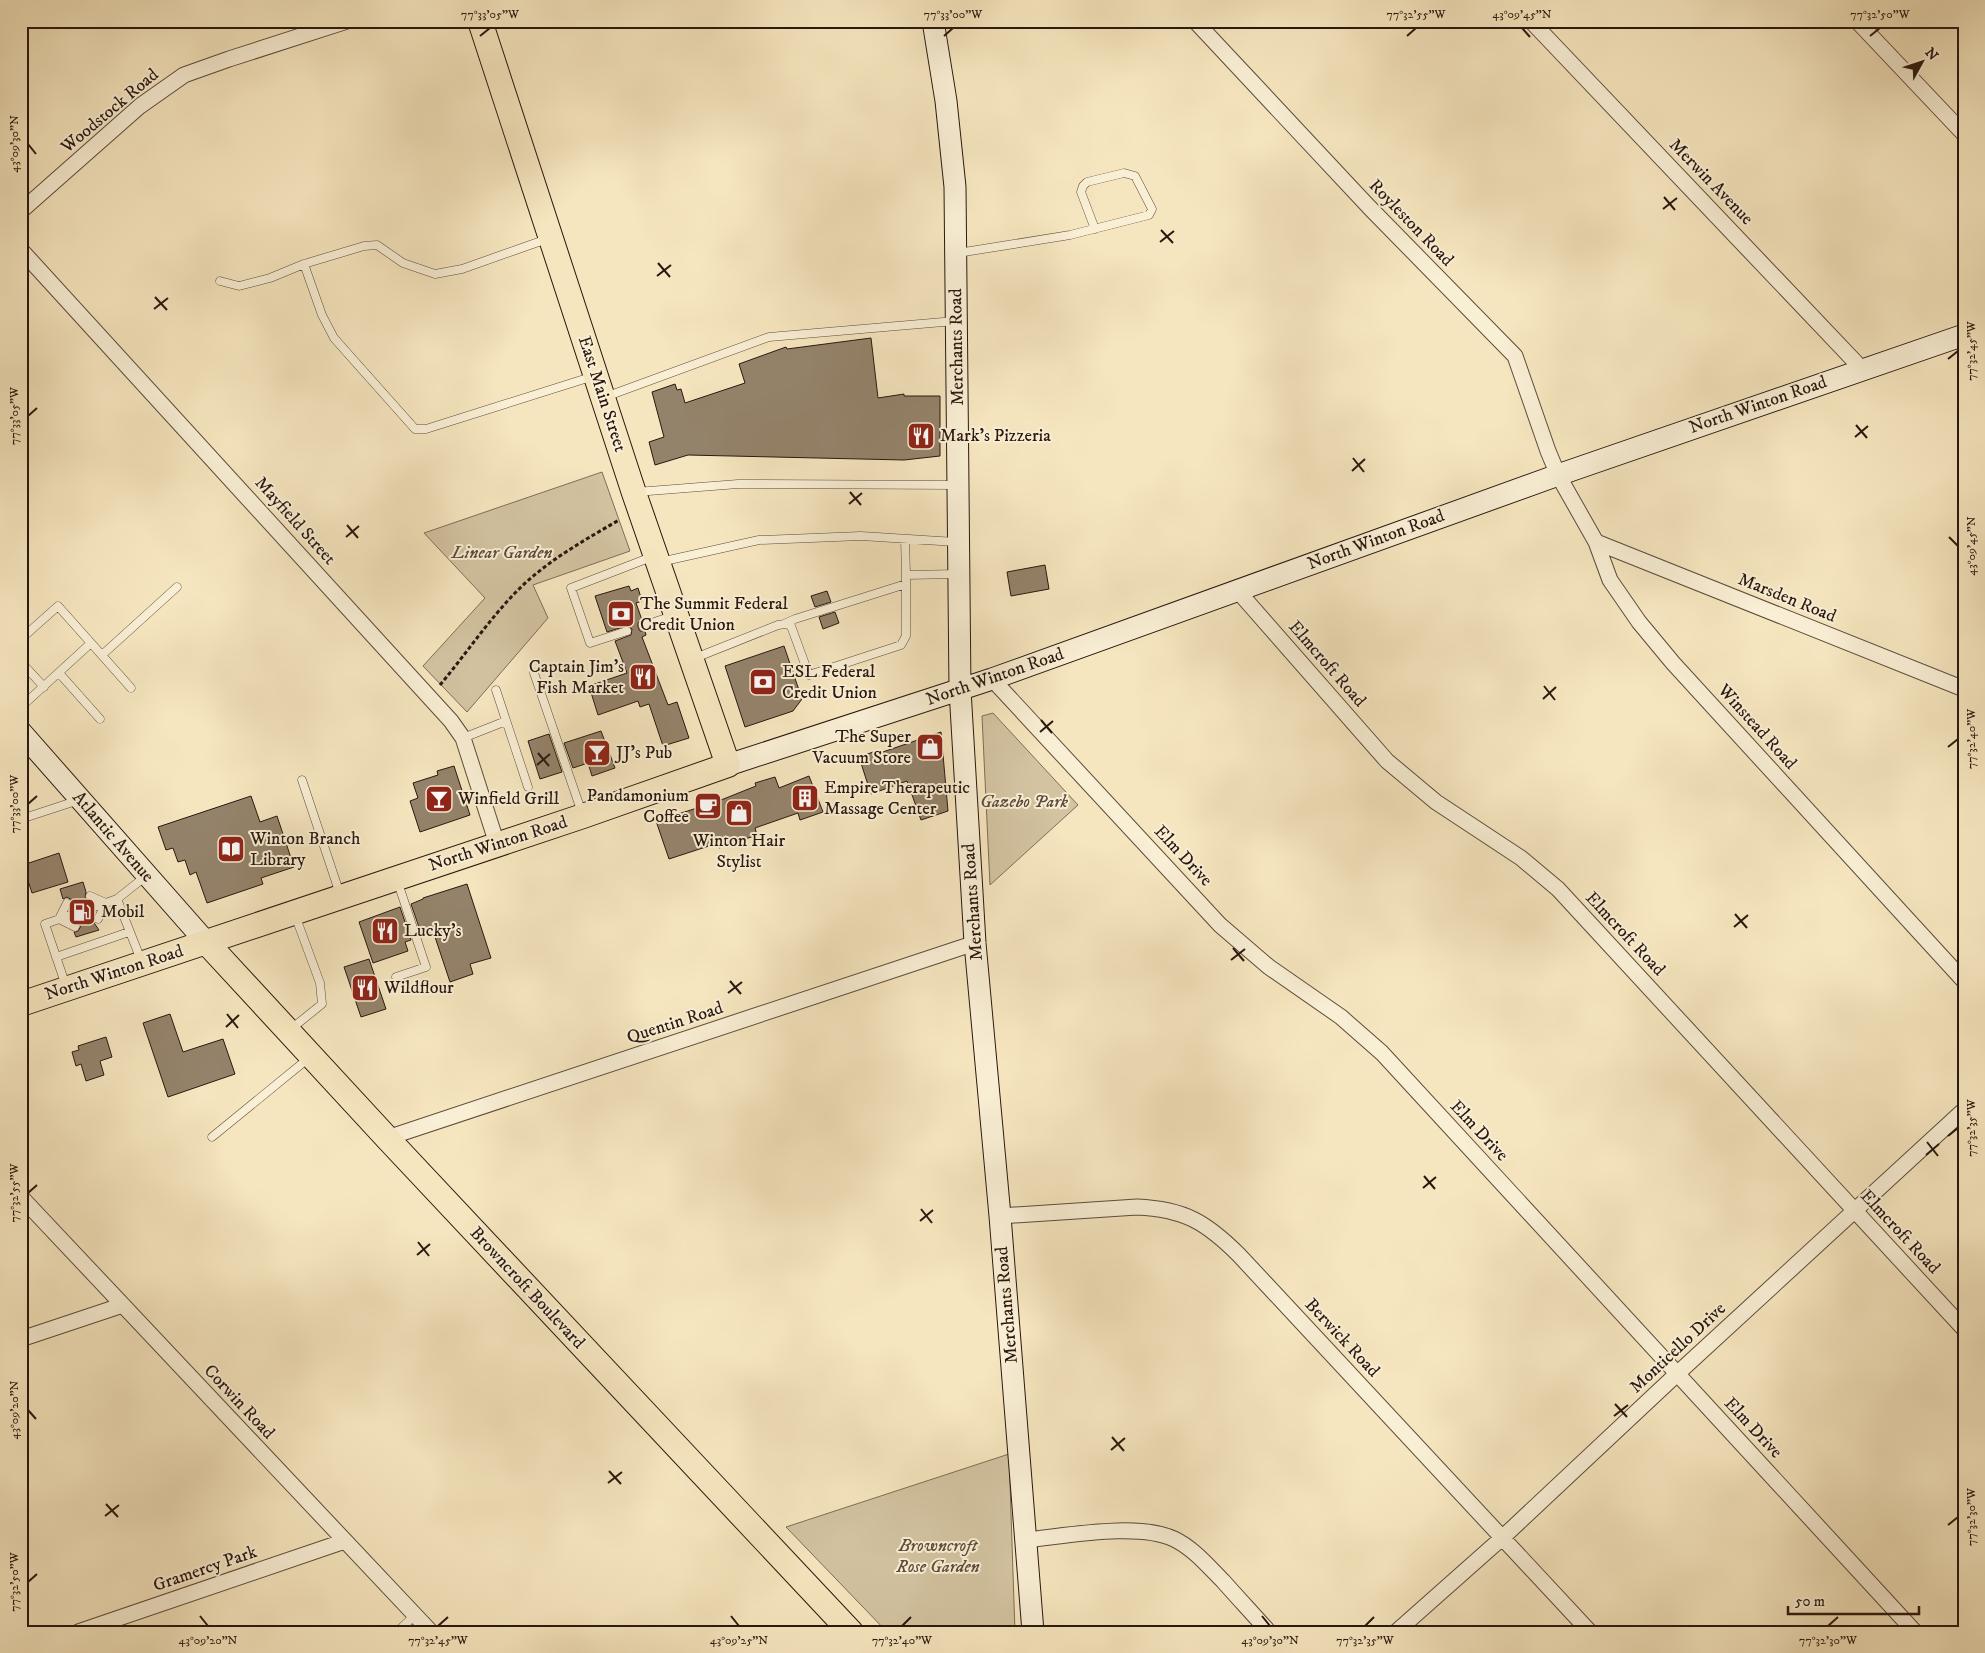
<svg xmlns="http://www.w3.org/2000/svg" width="1985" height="1653" font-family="'IM FELL DW Pica',serif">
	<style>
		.green { fill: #d3c3a1; stroke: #7e6d58 }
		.building { fill: #94836b; stroke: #29170f }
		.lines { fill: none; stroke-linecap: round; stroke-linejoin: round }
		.lane-casing { stroke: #5c4b3b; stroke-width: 9 }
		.street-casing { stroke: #5c4b3b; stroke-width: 17 }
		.secondary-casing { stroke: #29170f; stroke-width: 23 }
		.primary-casing { stroke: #29170f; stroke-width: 26 }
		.path { stroke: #29170f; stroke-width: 3; stroke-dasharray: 4 2.5; stroke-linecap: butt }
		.lane { stroke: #f9efd5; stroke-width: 8 }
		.street { stroke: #f9efd5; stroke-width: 15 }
		.secondary { stroke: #f9efd5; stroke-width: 21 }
		.primary { stroke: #f6e6bf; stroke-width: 24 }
		.ticks { fill: none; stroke: #29170f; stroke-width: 2 }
		.labels { text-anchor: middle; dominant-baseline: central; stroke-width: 4; stroke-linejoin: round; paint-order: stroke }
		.street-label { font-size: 18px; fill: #29170f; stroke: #f9efd5 }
		.poi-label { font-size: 18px; fill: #29170f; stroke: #f9efd5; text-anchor: start }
		.park-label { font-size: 18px; font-style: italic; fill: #5c4b3b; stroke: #f9efd5 }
		.neatline { fill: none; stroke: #29170f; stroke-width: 2 }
		.ticks-label { font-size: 12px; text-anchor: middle; fill: #29170f }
	</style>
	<rect width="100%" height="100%" fill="#f6e6bf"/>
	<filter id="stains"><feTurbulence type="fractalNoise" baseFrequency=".004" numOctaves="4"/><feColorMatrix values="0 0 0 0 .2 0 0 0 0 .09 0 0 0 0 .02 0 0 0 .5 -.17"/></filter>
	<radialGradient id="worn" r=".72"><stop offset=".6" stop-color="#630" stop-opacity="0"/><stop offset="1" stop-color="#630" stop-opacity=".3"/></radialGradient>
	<path class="green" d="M602 472 630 551 533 585 548 618 467 712 423 666 485 598 424 533Z
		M993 713 1078 805 990 885 982 716Z
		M1009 1454 1015 1632H887L786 1527Z"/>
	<path class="building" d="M871 338 878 398 904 394V396H940V456L904 460 688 455 655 465 649 442 664 437 652 392 675 384 677 390 681 389 685 403 745 383 739 364 786 347 787 349Z
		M1045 565 1049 589 1011 596 1007 572Z
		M629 586 631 591 638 588 642 601 636 603 642 620 638 623V627L640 631H645L646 635 642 637 668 705 677 702 689 738 663 746 649 704 640 707 638 701 598 715 589 686 627 673 615 641 631 635 632 629 626 626 607 632 595 596Z
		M827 591 831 602 815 607 811 596Z
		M835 612 839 623 823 629 819 617Z
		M784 646 802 699 793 711 745 727 725 666Z
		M601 731 615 768 592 776 588 763 573 768 564 743Z
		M941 732 948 811 921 820 907 781 871 794 859 757 876 751 877 754Z
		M549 734 562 772 540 779 528 741Z
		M454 766 470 815 420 832 410 801 418 798 413 783 438 775 437 771Z
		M809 776 823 812 800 820 798 813 755 828 757 835 719 848 718 843 669 859 656 821 716 802 756 786 755 783 775 777 779 788Z
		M251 796 260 822 277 816 294 867 261 878 263 884 207 903 196 872 190 875 185 860 178 862 173 848 166 850 158 827Z
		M59 853 68 882 32 893 23 865Z
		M83 882 86 892 85 897 90 902 89 908 93 912 92 920 99 930 76 937 74 932 78 931 81 926 73 920 76 917V913L70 910 72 900 67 897 63 899 60 889Z
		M467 884 491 958 470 964 473 974 450 982 433 931 422 936 411 904 423 899V898Z
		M400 907 411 940 405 942 408 951 373 963 359 922Z
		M369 959 386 1009 361 1017 344 967Z
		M170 1014 183 1052 223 1039 235 1074 168 1097 143 1023Z
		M106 1037 112 1057 100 1061 104 1075 86 1081 81 1064 76 1066 72 1052 79 1050 78 1046Z"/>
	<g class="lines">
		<g class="lane-casing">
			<path id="lane" d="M547 239 462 269 435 274 403 263 377 245 364 246 304 264 322 315 334 338 415 429H426L594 376
				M958 253 1070 235 1149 215 1152 209 1135 176 1124 173 1087 182 1083 186 1081 192 1095 229
				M220 281 239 286 270 278 304 264
				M605 397 769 337 955 321
				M636 492 738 484 957 485
				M905 539 906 575 958 574
				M660 562 759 540 861 536 956 542
				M784 624 795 619 906 584
				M643 626 675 615
				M627 631 590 643 571 588 654 556
				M21 639 58 606 91 643
				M102 655 177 587
				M695 658 778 625 786 624 791 626 809 675 901 645 906 636V575
				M21 662 44 687
				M59 673 100 719
				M534 673 582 813
				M496 690 528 787
				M21 707 91 643 131 688
				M463 738 506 721
				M302 780 340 894
				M21 819 79 800
				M90 896 106 903 98 919
				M117 899 141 960
				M67 903 59 919 75 927
				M94 907 117 899 146 876
				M56 957 129 932
				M396 977 426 967 397 880
				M66 986 45 924 71 915
				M291 1029 322 1004 320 983 295 915
				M212 1137 310 1057
				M397 1632 415 1615"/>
		</g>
		<g class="street-casing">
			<path id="street" d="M1195 21 1369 207 1515 356 1548 451 1558 475 1596 542 1610 580 1639 622 1673 663 1964 981
				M1531 21 1862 369
				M1857 21 1964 134
				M21 211 140 106 184 75 229 59 347 21
				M21 250 451 721 463 738 497 844
				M1596 542 1964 689
				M1237 590 1387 761 1436 802 1521 858 1558 889 1964 1329
				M992 679 1220 925 1269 967 1341 1017 1382 1053 1915 1632
				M387 1138 975 943
				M21 1197 431 1632
				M1000 1216 1137 1207C1184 1209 1206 1222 1239 1255L1590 1632
				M21 1339 123 1305
				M1026 1540C1067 1536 1138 1522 1174 1539 1193 1548 1208 1566 1223 1581 1238 1598 1254 1615 1269 1632
				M78 1632 345 1541
				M1396 1632 1502 1538 1678 1373 1964 1110"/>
		</g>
		<g class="secondary-casing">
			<path id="secondary" d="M933 21 946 101 955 187 960 690 975 943 1000 1216 1033 1632
				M21 732 206 942
				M728 765 992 679 1558 475 1964 335"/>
		</g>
		<g class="primary-casing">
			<path id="primary" d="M206 942 387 1138 851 1632
				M21 1004 583 816 728 765 634 493 480 21"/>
		</g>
		<path class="path" d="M440 685C465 655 488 621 515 593 545 562 583 541 619 520"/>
		<use href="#lane" class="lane"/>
		<use href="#street" class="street"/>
		<use href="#secondary" class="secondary"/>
		<use href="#primary" class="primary"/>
	</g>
	<path class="ticks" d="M1522 28 1530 37M480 36 490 28M944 36 953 28M1407 36 1416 28M1870 36 1880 28M28 144 36 154M1664 197 1675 210M1663 209 1677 198M1161 230 1173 243M1160 242 1174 231M658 263 670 277M657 276 671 265M155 297 167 310M154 309 168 298M1948 359 1958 351M28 416 37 408M1856 425 1867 438M1855 437 1868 426M1353 458 1364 472M1352 471 1365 459M850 492 861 505M849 504 862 493M347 525 358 538M346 537 359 526M1949 537 1958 546M1544 686 1555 700M1543 699 1556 687M1041 720 1052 733M1040 732 1053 721M1948 747 1958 739M538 753 549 766M537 765 550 754M28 804 37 796M1735 914 1747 928M1734 927 1748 915M1233 948 1244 961M1231 960 1245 949M730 981 741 994M728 993 742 982M227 1014 238 1028M226 1027 239 1015M1948 1136 1958 1128M1927 1142 1938 1156M1926 1155 1939 1144M1424 1176 1435 1189M1423 1188 1436 1177M28 1193 37 1185M921 1209 932 1223M920 1221 933 1210M418 1242 429 1256M417 1255 430 1244M1615 1404 1627 1417M28 1410 36 1419M1614 1416 1628 1405M1112 1437 1124 1451M1111 1450 1125 1438M609 1471 621 1484M608 1483 622 1472M106 1504 118 1517M105 1516 119 1505M1948 1525 1958 1517M28 1582 37 1574M200 1616 208 1626M731 1616 739 1626M1262 1616 1270 1626M438 1626 448 1617M902 1626 911 1617M1365 1626 1374 1617M1828 1626 1838 1617"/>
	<defs>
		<g id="restaurant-square" transform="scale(1.4375)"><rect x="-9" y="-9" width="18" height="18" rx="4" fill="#8f2418" stroke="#f9efd5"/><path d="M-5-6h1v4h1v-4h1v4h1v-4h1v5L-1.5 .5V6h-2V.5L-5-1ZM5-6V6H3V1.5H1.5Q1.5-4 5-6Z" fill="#fff"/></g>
		<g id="bank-square" transform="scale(1.4375)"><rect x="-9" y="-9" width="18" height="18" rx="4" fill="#8f2418" stroke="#f9efd5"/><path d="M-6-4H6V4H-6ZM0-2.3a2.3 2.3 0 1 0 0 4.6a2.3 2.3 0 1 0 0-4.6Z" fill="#fff"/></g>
		<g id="shop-square" transform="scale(1.4375)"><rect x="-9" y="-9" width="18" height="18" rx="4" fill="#8f2418" stroke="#f9efd5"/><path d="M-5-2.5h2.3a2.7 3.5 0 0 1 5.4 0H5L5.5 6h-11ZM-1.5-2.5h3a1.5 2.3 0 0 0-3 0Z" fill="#fff"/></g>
		<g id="bar-square" transform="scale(1.4375)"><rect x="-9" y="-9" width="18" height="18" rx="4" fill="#8f2418" stroke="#f9efd5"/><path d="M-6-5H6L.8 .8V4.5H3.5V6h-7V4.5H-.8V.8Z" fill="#fff"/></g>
		<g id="building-square" transform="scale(1.4375)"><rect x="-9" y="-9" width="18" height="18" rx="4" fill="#8f2418" stroke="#f9efd5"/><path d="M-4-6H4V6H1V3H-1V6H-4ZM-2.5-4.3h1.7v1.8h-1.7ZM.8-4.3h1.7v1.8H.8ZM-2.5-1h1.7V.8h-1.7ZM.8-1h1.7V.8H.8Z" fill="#fff"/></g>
		<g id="cafe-square" transform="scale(1.4375)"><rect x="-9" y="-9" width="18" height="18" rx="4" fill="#8f2418" stroke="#f9efd5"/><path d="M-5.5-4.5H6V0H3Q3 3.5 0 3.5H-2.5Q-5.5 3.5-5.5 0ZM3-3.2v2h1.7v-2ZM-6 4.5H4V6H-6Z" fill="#fff"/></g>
		<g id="library-square" transform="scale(1.4375)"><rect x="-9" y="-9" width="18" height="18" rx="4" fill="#8f2418" stroke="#f9efd5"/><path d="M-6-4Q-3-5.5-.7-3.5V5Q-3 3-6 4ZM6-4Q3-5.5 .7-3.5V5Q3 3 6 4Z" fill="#fff"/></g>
		<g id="fuel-square" transform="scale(1.4375)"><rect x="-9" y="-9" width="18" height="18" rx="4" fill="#8f2418" stroke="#f9efd5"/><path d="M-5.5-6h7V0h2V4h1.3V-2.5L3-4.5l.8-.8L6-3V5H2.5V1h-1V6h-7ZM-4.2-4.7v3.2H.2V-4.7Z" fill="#fff"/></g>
	</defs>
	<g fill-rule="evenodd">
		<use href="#restaurant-square" x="921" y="436"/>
		<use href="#bank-square" x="621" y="614"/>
		<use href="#restaurant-square" x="643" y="677"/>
		<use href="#bank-square" x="763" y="682"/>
		<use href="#shop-square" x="930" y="747"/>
		<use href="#bar-square" x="597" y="753"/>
		<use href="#building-square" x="805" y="798"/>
		<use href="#bar-square" x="439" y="799"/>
		<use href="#cafe-square" x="708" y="806"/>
		<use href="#shop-square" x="739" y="813"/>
		<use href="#library-square" x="231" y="849"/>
		<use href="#fuel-square" x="82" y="912"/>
		<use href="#restaurant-square" x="385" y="931"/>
		<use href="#restaurant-square" x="365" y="988"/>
	</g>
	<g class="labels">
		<g class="street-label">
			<text transform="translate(110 111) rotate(-40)">Woodstock Road</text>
			<text transform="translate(1711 182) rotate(46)">Merwin Avenue</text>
			<text transform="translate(1411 223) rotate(46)">Royleston Road</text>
			<text transform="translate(957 347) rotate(-91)">Merchants Road</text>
			<text transform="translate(602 394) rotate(72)">East Main Street</text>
			<text transform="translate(1758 405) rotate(-19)">North Winton Road</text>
			<text transform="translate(295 521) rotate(48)">Mayfield Street</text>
			<text transform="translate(1376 540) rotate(-20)">North Winton Road</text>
			<text transform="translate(1787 598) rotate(22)">Marsden Road</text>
			<text transform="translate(1327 664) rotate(49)">Elmcroft Road</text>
			<text transform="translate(995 677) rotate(-19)">North Winton Road</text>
			<text transform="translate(1757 727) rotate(48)">Winstead Road</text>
			<text transform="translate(113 837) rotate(49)">Atlantic Avenue</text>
			<text transform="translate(498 844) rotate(-18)">North Winton Road</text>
			<text transform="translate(1183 856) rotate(47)">Elm Drive</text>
			<text transform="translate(973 902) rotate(-94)">Merchants Road</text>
			<text transform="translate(1625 934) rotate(47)">Elmcroft Road</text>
			<text transform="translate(114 973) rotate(-18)">North Winton Road</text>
			<text transform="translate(675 1023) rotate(-18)">Quentin Road</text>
			<text transform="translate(1479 1131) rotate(47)">Elm Drive</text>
			<text transform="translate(1900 1232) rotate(47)">Elmcroft Road</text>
			<text transform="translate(527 1288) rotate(47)">Browncroft Boulevard</text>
			<text transform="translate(1007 1305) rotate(-95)">Merchants Road</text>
			<text transform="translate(1342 1338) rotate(47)">Berwick Road</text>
			<text transform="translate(1678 1348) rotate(-43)">Monticello Drive</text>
			<text transform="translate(239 1402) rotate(47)">Corwin Road</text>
			<text transform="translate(1753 1428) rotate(47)">Elm Drive</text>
			<text transform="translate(205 1569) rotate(-19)">Gramercy Park</text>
		</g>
		<g class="poi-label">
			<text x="940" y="436">Mark's Pizzeria</text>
			<text x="640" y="604">The Summit Federal<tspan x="640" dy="21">Credit Union</tspan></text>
			<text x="624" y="667" text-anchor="end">Captain Jim's<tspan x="624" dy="21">Fish Market</tspan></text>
			<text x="782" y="672">ESL Federal<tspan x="782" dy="21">Credit Union</tspan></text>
			<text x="911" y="737" text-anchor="end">The Super<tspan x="911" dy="21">Vacuum Store</tspan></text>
			<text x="616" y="753">JJ's Pub</text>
			<text x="824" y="788">Empire Therapeutic<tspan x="824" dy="21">Massage Center</tspan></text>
			<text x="689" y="796" text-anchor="end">Pandamonium<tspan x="689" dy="21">Coffee</tspan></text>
			<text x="458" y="799">Winfield Grill</text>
			<text x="250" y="839">Winton Branch<tspan x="250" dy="21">Library</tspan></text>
			<text x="739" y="841" text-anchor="middle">Winton Hair<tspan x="739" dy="21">Stylist</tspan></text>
			<text x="101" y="912">Mobil</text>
			<text x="404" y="931">Lucky's</text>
			<text x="384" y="988">Wildflour</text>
		</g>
		<g class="park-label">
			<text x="502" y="553">Linear Garden</text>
			<text x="1024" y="802">Gazebo Park</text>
			<text x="938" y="1546">Browncroft<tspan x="938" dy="21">Rose Garden</tspan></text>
		</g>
	</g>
	<rect width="1985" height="1653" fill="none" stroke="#f6e6bf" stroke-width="55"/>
	<g transform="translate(1922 62) rotate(50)" stroke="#f9efd5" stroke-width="4" paint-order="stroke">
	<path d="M0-4L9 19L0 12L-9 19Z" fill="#29170f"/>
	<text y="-8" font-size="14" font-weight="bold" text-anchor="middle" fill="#29170f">N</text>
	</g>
	<path d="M1788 1606v8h131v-8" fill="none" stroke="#29170f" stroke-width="2.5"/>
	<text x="1795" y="1606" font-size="15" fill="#29170f" stroke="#f9efd5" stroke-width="4" paint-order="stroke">50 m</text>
	<rect x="28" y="28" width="1930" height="1598" class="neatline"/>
	<g class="ticks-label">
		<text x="490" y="18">77°33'05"W</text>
		<text x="953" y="18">77°33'00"W</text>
		<text x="1416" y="18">77°32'55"W</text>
		<text x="1522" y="18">43°09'45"N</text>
		<text x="1880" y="18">77°32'50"W</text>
		<text transform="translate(14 144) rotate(-90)" y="4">43°09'30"N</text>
		<text transform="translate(1971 351) rotate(-90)" y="4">77°32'45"W</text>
		<text transform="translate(14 416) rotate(-90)" y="4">77°33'05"W</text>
		<text transform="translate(1971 546) rotate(-90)" y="4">43°09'45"N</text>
		<text transform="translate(1971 739) rotate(-90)" y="4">77°32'40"W</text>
		<text transform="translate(14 804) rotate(-90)" y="4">77°33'00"W</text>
		<text transform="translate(1971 1128) rotate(-90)" y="4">77°32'35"W</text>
		<text transform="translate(14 1193) rotate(-90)" y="4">77°32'55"W</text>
		<text transform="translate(14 1410) rotate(-90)" y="4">43°09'20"N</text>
		<text transform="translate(1971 1517) rotate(-90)" y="4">77°32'30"W</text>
		<text transform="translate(14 1582) rotate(-90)" y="4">77°32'50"W</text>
		<text x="208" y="1644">43°09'20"N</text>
		<text x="438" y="1644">77°32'45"W</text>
		<text x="739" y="1644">43°09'25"N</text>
		<text x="902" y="1644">77°32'40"W</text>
		<text x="1270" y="1644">43°09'30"N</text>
		<text x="1365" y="1644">77°32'35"W</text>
		<text x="1828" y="1644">77°32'30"W</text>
	</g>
	<rect width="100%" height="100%" filter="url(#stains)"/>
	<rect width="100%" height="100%" fill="url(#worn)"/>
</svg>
